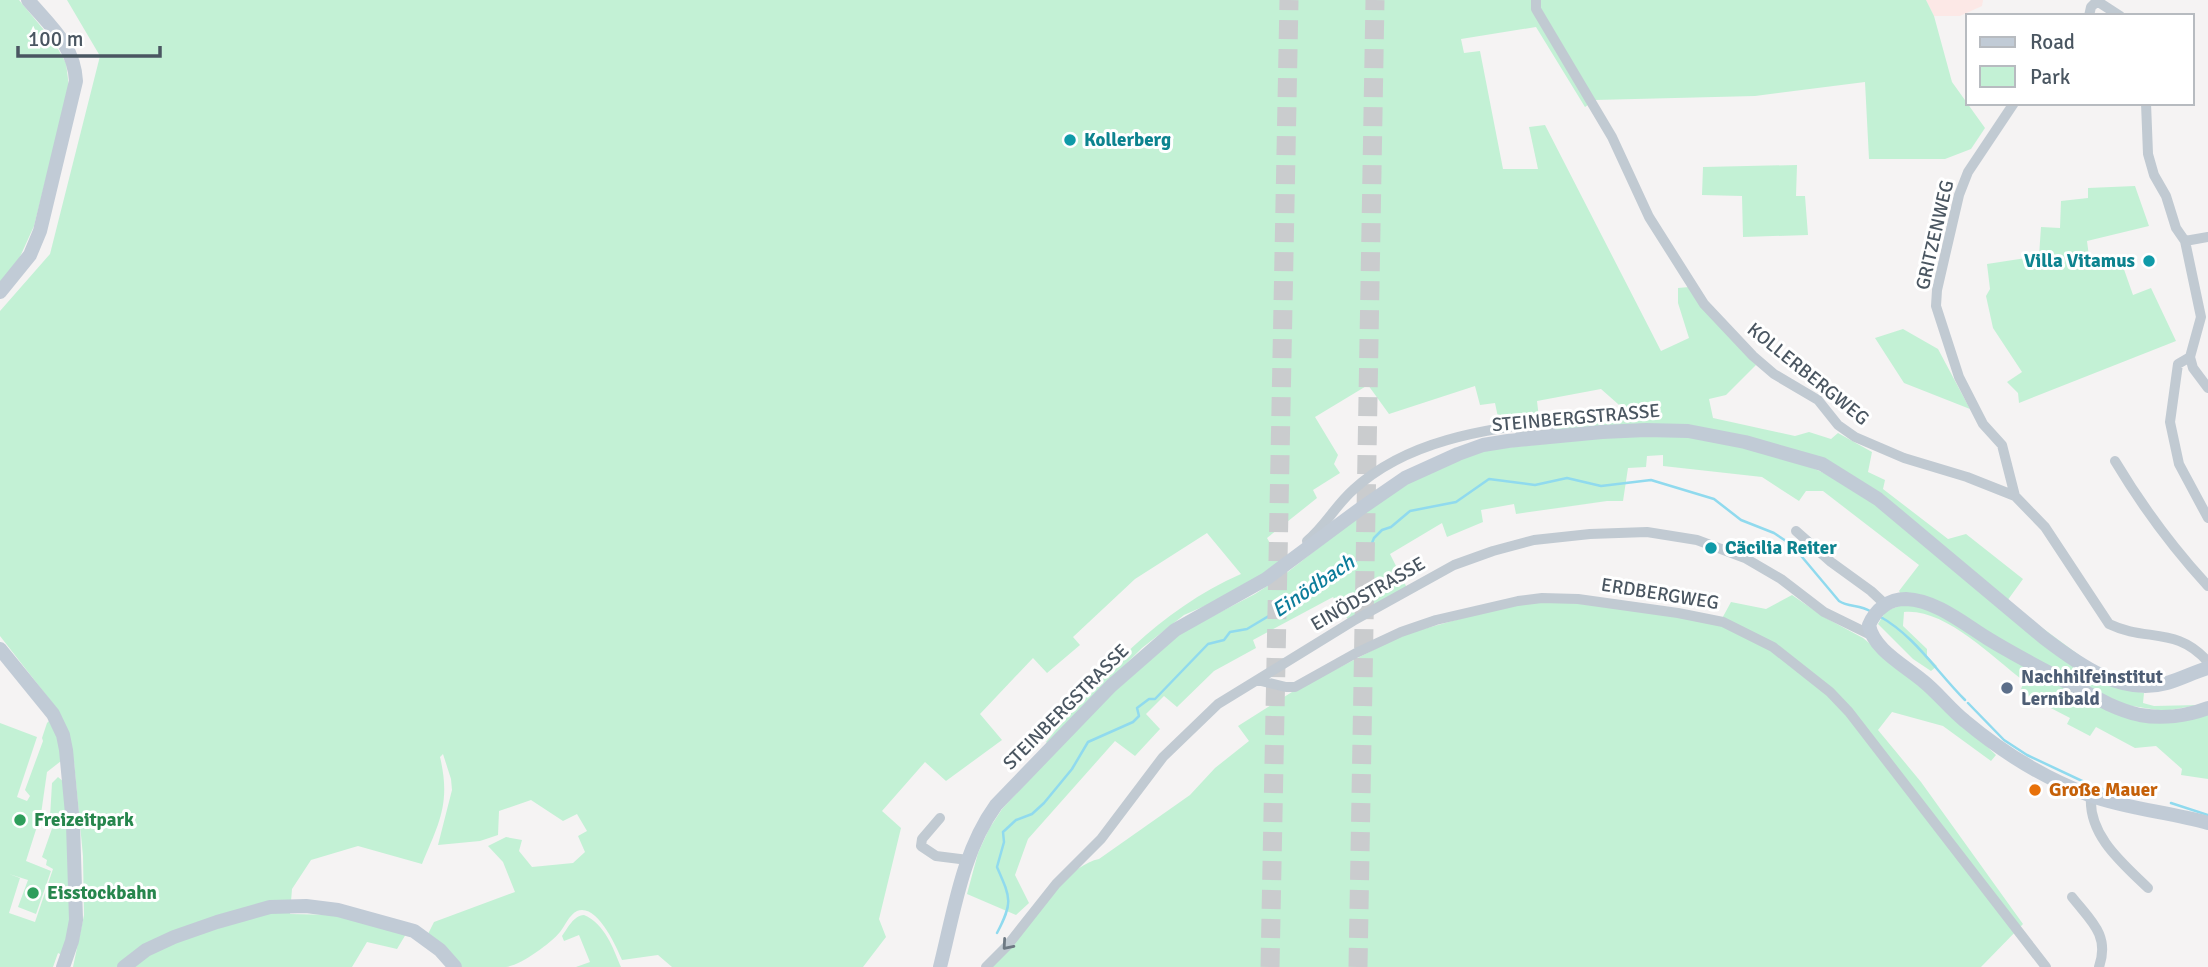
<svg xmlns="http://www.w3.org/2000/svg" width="2208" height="967" font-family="Signika,sans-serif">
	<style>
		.medical { fill: #fce8e6 }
		.green { fill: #c3f1d5 }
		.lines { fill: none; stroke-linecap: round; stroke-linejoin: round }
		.stream { stroke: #90daee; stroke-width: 2.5 }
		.motorway-tunnel { stroke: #caccce; stroke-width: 19; stroke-dasharray: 19 10; stroke-linecap: butt }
		.minor { stroke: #c1cad2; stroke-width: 10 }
		.secondary { stroke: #c1cbd6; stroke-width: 14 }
		.oneway { stroke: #6e7983 }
		.culture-dot { fill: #0f9aa8; stroke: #fff; stroke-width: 2.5 }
		.service-dot { fill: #5c6f8a; stroke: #fff; stroke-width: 2.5 }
		.food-dot { fill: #e8710a; stroke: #fff; stroke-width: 2.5 }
		.leisure-dot { fill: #2e9e5b; stroke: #fff; stroke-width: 2.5 }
		.labels { text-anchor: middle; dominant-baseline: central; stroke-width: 6; stroke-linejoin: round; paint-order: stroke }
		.culture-label { font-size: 19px; font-weight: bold; fill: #0d838f; stroke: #fff; text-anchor: start }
		.street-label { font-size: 19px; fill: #4a5661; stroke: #fff }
		.service-label { font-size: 19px; font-weight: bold; fill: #4e5e75; stroke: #fff; text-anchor: start }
		.food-label { font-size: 19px; font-weight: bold; fill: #c56008; stroke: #fff; text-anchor: start }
		.leisure-label { font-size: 19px; font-weight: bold; fill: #27864d; stroke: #fff; text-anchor: start }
		.water-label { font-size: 21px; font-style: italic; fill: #0c7c9b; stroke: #fff }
	</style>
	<rect width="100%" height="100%" fill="#f5f3f3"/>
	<path class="medical" d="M1926 0H1983L1982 6 1960 16H1934Z"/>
	<path class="green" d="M0 0H19L54 42 66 63 69 87 34 226 19 259 0 282Z
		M67 0H1926L1934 16 1952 82 1985 128 1971 149 1945 159H1869L1865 82 1755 96 1595 100 1585 107 1536 27 1461 39 1464 53 1480 51 1503 169H1538L1529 127 1545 125 1661 351 1689 338 1678 303V288L1689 287 1756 365 1726 395 1709 399 1713 418 1795 436 1809 432 1831 439 1838 433 1872 452 1868 472 1885 480 1883 489 1948 539 1966 534 2023 579 2007 601 1877 493 1718 431 1538 433C1568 421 1603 422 1635 419L1601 389 1537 401 1539 418 1499 422 1495 403 1480 405 1475 386 1389 414 1368 385 1315 417 1338 455 1334 464 1340 473 1313 490 1317 498 1267 538 1275 552 1284 561 1223 598 1184 615 1142 648 1047 743 1046 742C1102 674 1159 610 1241 574L1207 533 1135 579 1073 637 1080 645 1047 673 1033 658 980 714 1002 740 946 781 925 762 882 811 901 828 879 919 886 937 863 967H672L658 955 622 960C616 946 597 903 577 911 569 915 565 926 560 932 550 944 521 965 506 967 492 967 476 967 462 967L445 949 427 936 434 922 515 892 503 862 488 846 506 837 522 840 519 851 532 867 573 863 585 852 578 836 587 831 577 814 563 821 531 800 499 811 498 835 480 841 438 845 452 790 451 779 443 754 440 757C451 803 439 823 422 864L358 846 311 860 292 889 290 914 336 915 406 934 397 949 367 942 352 967H73L84 915 83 856 74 762 57 709 0 636V311L50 254 100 56Z
		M1797 165 1796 196H1805L1808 235 1743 237 1742 196 1702 195 1703 167Z
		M2135 186 2149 226 2087 241 2090 264 2120 258 2133 295 2151 288 2176 341 2019 403 2018 393 2007 382 2022 372 1993 328 1986 296 1990 289 1987 264 2039 256 2041 227 2060 228 2061 201 2088 198V188Z
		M1903 329 1938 349 1970 409 1904 383 1875 338Z
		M1682 436C1739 445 1799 457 1850 486L2125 689 2144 693 2143 703 2154 706 2199 705 2164 711 2126 705 2088 689 1901 594 1899 591 1919 565 1823 491H1806L1799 501 1762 477 1663 466V455L1647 456 1646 467 1628 468 1623 501H1607L1516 514 1514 504 1481 510 1483 522 1447 537 1442 523 1390 554 1407 588 1349 621 1333 597 1253 640 1256 648 1214 671 1177 707 1164 696 1146 714 1160 729 1135 756 1115 741 1028 839 1015 875 1029 903 1016 915 967 894 978 853 989 829 1002 809 1097 707 1182 632 1255 594 1280 578 1367 510 1402 486 1467 455 1495 449 1613 437Z
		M1792 595 1824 617 1863 638 1925 688 1996 755 1991 761 1943 726 1892 712 1878 730 1921 782 2023 924 1981 967H992C1016 937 1063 866 1099 859L1190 795 1215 768 1249 741 1238 726 1292 692 1402 635 1506 606 1547 601 1627 608 1719 624 1731 602 1766 609Z
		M1902 605 1915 606 1933 611 2114 710 2208 714V779L2181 775 2182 769 2156 746 2135 748 2096 727 2090 736 2067 724 2070 718 2020 692 2024 681C1992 657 1945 608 1904 612L1903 626 1927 649V656L1937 666 1931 671 1913 659 1878 624 1886 611Z
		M49 721 59 740 61 761 47 772 41 814 26 861 51 871 36 914 18 907 28 880 9 874 20 878 9 913 35 922 53 869 46 865 47 860 42 857 55 820 50 818 52 783 58 777 65 783 72 919 62 955 58 953 53 967H0V723L37 737 17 797 27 801 30 796 25 790 43 741 42 738 47 723Z
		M584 915C605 924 613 948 621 967H576L590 962 579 935 564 941 562 936C568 928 573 916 584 915Z"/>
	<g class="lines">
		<path class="stream" d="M1879 616C1915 636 1936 671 1965 700
			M1968 703 2004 740 2027 755 2097 788 2142 797
			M2171 803 2208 815
			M997 933C1013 902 1011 899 997 867L1004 842 1003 832 1016 820 1032 814 1044 803 1072 769 1088 742 1133 722 1139 716 1137 708 1149 699H1155L1208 644 1224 640 1230 632 1247 629 1272 614 1286 602 1300 596 1322 575 1351 565 1370 548 1374 538 1382 530 1391 527 1410 511 1456 502 1489 479 1535 485 1567 478 1601 486 1651 480 1714 499 1741 520 1774 533 1792 545 1839 601C1848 607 1860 605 1870 611"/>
		<path class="motorway-tunnel" d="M1270 967 1289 0
			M1358 967 1375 0"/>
		<path class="minor" d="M1536 0V9L1612 137 1649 217 1704 304 1753 356 1774 374 1818 400 1838 425 1855 437 1904 458 1967 477 2015 496 2045 527 2109 624C2146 642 2177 626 2208 662
			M2097 1 2120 16
			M2089 16 2091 7 2097 1
			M2014 103 1968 172 1959 195 1937 290 1936 306 1959 377 1983 424 2002 445 2015 496
			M2146 103 2148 154 2154 175 2166 196 2176 228 2185 241 2201 317 2190 357 2193 368 2208 388
			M2185 241 2208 237
			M2190 357 2178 364 2170 422 2179 464 2208 518
			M2115 461C2142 506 2172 547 2208 586
			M1796 531 1831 562 1871 591 1886 605
			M1307 541C1325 526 1336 505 1353 490 1407 440 1483 430 1552 421L1553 425 1520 435 1521 437
			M1257 680 1286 687H1295L1356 653 1401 632 1436 620 1518 601 1542 598 1578 599 1678 613 1723 622 1773 647 1830 692 1849 712 2046 967
			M2091 796C2088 835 2122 863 2148 888
			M940 818 922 839 921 846 936 856 968 860
			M2072 897C2091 921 2110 935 2099 967
			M986 967 1007 946 1056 884 1101 839 1163 757 1218 704 1353 621 1454 565 1493 551 1534 540 1590 534 1647 532 1697 540 1745 558 1781 579 1824 612 1871 635"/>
		<path class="secondary" d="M0 292 30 255 40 231 76 81C74 45 50 26 28 0
			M0 649 53 714 63 735 66 750 73 824 76 920 72 941 63 967
			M2208 708C2187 716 2162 719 2140 715 2117 710 2096 698 2076 687 2046 671 2016 656 1987 638 1963 623 1935 600 1906 599 1889 599 1876 609 1869 625 1873 649 1904 665 1923 681 1938 693 1950 709 1965 721 2002 752 2044 778 2089 795 2127 809 2169 812 2208 823
			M124 967 146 950 174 937 217 922 270 907 306 906 338 910 414 931 440 950 455 967
			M940 967C954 912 962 852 996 805L1111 686 1175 630 1266 579 1360 509 1405 478 1458 454 1483 445 1508 441 1602 432 1646 430 1688 431 1745 442 1822 464 1878 499 2044 638C2078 664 2121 696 2167 683 2181 679 2194 672 2208 668"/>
	</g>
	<defs><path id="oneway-chevron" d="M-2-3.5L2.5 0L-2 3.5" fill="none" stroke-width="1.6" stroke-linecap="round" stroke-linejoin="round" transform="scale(1.75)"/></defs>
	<use class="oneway" href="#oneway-chevron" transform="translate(1007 945) rotate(131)"/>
	<g class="culture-dot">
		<circle cx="1070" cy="140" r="7"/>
		<circle cx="2149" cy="261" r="7"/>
		<circle cx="1711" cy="548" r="7"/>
	</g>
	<circle class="service-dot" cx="2007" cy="688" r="7"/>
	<circle class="food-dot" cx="2035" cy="790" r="7"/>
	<g class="leisure-dot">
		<circle cx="20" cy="820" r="7"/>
		<circle cx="33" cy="893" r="7"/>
	</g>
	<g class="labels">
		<g class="culture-label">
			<text x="1084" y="140">Kollerberg</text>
			<text x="2135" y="261" text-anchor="end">Villa Vitamus</text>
			<text x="1725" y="548">Cäcilia Reiter</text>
		</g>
		<g class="street-label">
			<text transform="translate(1935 235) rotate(-77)">GRITZENWEG</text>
			<text transform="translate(1808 374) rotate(39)">KOLLERBERGWEG</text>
			<text transform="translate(1576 418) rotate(-5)">STEINBERGSTRASSE</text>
			<text transform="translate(1368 594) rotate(-30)">EINÖDSTRASSE</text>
			<text transform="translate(1660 594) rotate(9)">ERDBERGWEG</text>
			<text transform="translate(1066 707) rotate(-45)">STEINBERGSTRASSE</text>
		</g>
		<g class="service-label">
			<text x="2021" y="677">Nachhilfeinstitut<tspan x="2021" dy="22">Lernibald</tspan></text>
		</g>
		<g class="food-label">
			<text x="2049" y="790">Große Mauer</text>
		</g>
		<g class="leisure-label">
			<text x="34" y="820">Freizeitpark</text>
			<text x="47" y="893">Eisstockbahn</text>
		</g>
		<g class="water-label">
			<text transform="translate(1313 586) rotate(-34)">Einödbach</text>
		</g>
	</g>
	<rect x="1966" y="14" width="228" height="91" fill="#ffffff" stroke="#b7bbc0" stroke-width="2"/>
	<rect x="1980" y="37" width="35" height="10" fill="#c1cbd6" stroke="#b7bbc0" stroke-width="2"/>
	<text x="2030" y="49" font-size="21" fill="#4a5661">Road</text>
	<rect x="1980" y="66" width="35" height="21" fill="#c3f1d5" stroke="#b7bbc0" stroke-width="2"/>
	<text x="2030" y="84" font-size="21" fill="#4a5661">Park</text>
	<path d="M18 46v10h142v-10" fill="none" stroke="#4a5661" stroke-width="3.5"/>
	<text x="28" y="46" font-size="21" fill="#4a5661" stroke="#ffffff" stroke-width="5" paint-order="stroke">100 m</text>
</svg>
